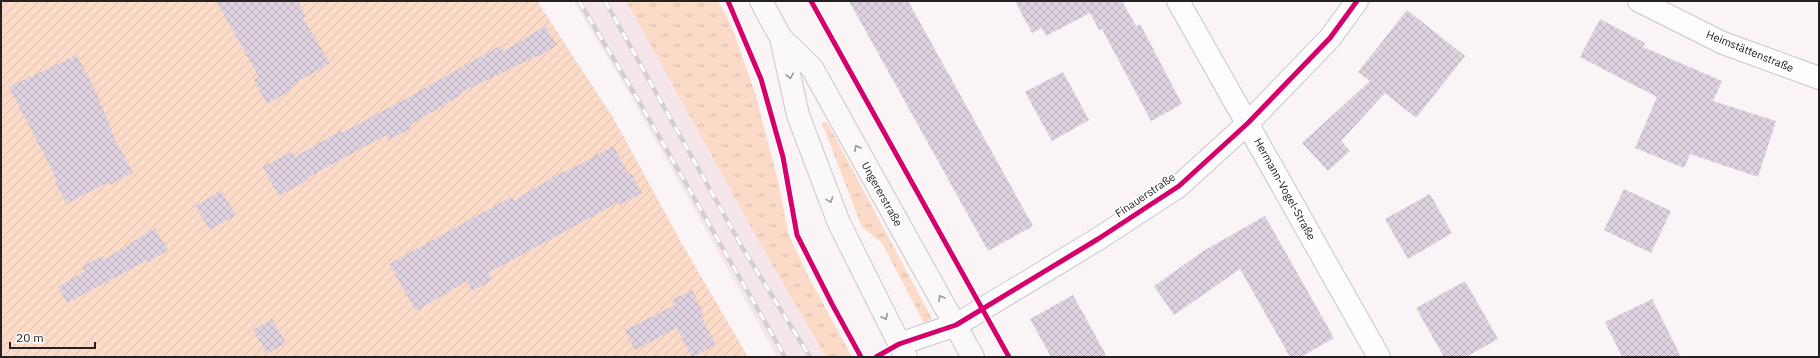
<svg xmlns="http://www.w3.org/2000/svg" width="1820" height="358" font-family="'IBM Plex Sans',sans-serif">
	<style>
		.built { fill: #f5e6ec }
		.grass { fill: url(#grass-tufts) }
		.garden { fill: url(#garden-furrows) }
		.building { fill: url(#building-cross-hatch) }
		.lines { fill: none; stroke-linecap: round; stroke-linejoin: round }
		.minor-casing { stroke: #cac5c7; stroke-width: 24 }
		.secondary-casing { stroke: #cac5c7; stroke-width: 24 }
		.minor { stroke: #fefdfe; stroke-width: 22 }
		.secondary { stroke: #fbf8f9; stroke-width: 22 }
		.rail-casing { stroke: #d1cfd1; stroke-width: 4.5 }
		.rail { stroke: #fff; stroke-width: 3; stroke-dasharray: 9; stroke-linecap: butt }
		.cycleway-casing { stroke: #fff; stroke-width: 8 }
		.cycleway { stroke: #d6006c; stroke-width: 5 }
		.oneway { stroke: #9b9798 }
		.labels { text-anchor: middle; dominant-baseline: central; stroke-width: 4; stroke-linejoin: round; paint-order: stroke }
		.street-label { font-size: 11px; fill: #252022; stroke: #fff }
	</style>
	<defs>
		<pattern id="grass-tufts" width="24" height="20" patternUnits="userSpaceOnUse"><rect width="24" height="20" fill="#fbdac7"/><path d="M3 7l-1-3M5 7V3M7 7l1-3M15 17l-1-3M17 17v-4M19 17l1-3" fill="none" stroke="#d7bbab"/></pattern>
		<pattern id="garden-furrows" width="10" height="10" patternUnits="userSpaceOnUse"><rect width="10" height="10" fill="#fbdac7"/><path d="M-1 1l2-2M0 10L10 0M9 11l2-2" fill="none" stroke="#d7bbab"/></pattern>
		<pattern id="building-cross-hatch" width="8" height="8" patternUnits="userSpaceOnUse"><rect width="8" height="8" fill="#ded2e0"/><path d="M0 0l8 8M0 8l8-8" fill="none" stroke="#beb4c0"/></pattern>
	</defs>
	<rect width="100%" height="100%" fill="#faf4f7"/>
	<path class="built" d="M573 1H626L766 254 826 357H777L625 86Z"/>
	<path class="grass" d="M626 1H718L731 25 755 93 778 181 788 233 807 274 852 357H826L766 254Z
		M827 122 932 319 924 323 882 243 862 227 822 123Z"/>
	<path class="garden" d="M1 1H537L615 121 682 244 748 357H1Z"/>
	<path class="building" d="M216 1H298L306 16 303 18 330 63 291 86 293 89 267 104 254 80 259 77Z
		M849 1H908L1033 226 988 251Z
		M1015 1H1122L1136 26 1140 24 1182 104 1151 121 1102 29 1099 30 1090 13 1046 36 1042 28 1032 33Z
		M1407 10 1465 56 1416 118 1385 93 1341 141 1350 151 1328 171 1302 143 1370 81 1358 72Z
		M1600 19 1645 43 1643 47 1722 81 1713 101 1776 121 1758 177 1690 154 1684 168 1635 148 1657 97 1580 57Z
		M545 26 557 45 538 57 537 56 460 93 461 95 410 125 412 128 389 140 386 135 307 178 308 180 279 196 263 167 292 151 295 157 340 131 341 133 400 102 501 45 504 51Z
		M77 55 97 94 116 142 133 172 110 185 108 182 67 204 55 182 57 180 9 87Z
		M1063 72 1089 120 1052 141 1025 92Z
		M613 146 629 174 631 173 642 193 620 205 619 202 488 273 492 280 472 291 467 281 416 311 389 264 511 197 514 201 563 171 564 173Z
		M1624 189 1671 211 1651 253 1604 230Z
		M221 191 236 215 210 230 195 206Z
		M1430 194 1452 233 1408 259 1385 219Z
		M1265 216 1334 338 1301 357H1290L1240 269 1174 315 1154 286 1205 250Z
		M155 228 168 250 149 262 148 260 67 303 58 287 85 271 82 267 102 256 104 260Z
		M1465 281 1498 339 1466 357H1444L1416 308Z
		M692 290 704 315 701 316 716 345 692 357 677 328 635 350 625 330 675 305 672 300Z
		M1073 295 1107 357H1051L1030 319Z
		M1652 299 1681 357H1622L1605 322Z
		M272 319 286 343 267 354 253 330Z"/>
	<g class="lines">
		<g class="minor-casing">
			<path id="minor" d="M1178 1 1379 357
				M1639 1 1723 43 1819 78
				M899 344 956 325 1098 239 1179 186 1248 123 1330 38 1357 1"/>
		</g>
		<g class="secondary-casing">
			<path id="secondary" d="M761 1 781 38 798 115 839 223 906 357
				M781 38 812 68 973 357"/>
		</g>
		<use href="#minor" class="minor"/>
		<use href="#secondary" class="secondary"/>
		<g class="rail-casing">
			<path id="rail" d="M579 1 637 98 785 357
				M605 1 742 247 810 357"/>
		</g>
		<use href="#rail" class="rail"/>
		<g class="cycleway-casing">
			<path id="cycleway" d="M728 1 761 79 783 157 797 235 832 304 861 357
				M811 1 1009 357
				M876 357 899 344 956 325 1098 239 1179 186 1248 123 1330 38 1357 1"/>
		</g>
		<use href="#cycleway" class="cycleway"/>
	</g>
	<defs><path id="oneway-chevron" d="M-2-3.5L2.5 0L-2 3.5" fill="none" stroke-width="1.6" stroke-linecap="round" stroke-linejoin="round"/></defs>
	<g class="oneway">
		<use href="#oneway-chevron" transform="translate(790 76) rotate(78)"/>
		<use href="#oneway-chevron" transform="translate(857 148) rotate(-119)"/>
		<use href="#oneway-chevron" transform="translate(830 200) rotate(70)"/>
		<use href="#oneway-chevron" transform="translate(941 298) rotate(-119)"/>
		<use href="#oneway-chevron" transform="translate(885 317) rotate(64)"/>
	</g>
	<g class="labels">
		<g class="street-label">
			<text transform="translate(1750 51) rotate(22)">Heimstättenstraße</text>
			<text transform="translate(1285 189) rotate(61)">Hermann-Vogel-Straße</text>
			<text transform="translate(882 194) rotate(61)">Ungererstraße</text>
			<text transform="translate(1145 195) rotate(-34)">Finauerstraße</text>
		</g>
	</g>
	<rect width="1820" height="358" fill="none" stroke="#252022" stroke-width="4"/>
	<path d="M10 342v6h85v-6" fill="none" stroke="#252022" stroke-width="2"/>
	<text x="16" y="342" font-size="12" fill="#252022" stroke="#ffffff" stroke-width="3" paint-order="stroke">20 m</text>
</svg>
